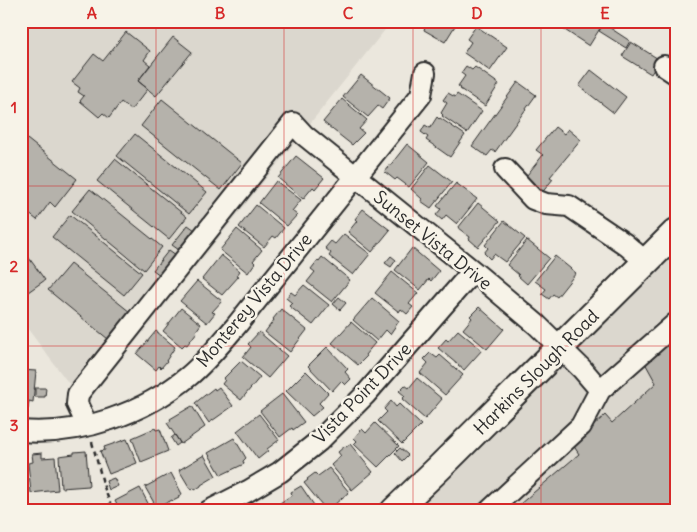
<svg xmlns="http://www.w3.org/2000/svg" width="697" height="532" font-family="Delius,sans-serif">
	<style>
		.built { fill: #dbd7ce }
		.building { fill: #b5b2ab; stroke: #2b2b2b }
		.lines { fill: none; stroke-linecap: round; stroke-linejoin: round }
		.minor-casing { stroke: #2b2b2b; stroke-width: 24 }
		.major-casing { stroke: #2b2b2b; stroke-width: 30 }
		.path { stroke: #2b2b2b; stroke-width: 2.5; stroke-dasharray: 5 4; stroke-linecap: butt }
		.minor { stroke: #f7f3e8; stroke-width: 20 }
		.major { stroke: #f7f3e8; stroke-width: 26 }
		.grid { fill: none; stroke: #d62828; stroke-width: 1; stroke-opacity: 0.55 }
		.labels { text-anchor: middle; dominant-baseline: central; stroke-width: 5; stroke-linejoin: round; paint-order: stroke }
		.street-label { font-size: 18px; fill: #2b2b2b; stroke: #f7f3e8 }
		.neatline { fill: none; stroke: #d62828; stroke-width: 2 }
		.grid-label { font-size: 16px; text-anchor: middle; font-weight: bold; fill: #d62828 }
	</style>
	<rect width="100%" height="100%" fill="#ebe7dd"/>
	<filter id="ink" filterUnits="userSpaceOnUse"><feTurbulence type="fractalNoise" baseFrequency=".02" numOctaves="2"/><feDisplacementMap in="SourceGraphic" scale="10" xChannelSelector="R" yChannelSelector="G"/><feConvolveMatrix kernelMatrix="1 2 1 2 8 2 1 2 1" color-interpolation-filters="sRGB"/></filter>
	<g filter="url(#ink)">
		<path class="built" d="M21 21H392L85 405 21 320Z
			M676 232V511H394Z"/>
		<path class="building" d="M423 21H458L445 42 424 30 425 27 421 25Z
			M551 21H603L604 22 589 46Z
			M604 24 630 41 626 48 599 31Z
			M476 26 507 47 490 71 464 53 471 42 467 39Z
			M126 32 150 51 144 60 150 65 138 81 148 89 131 110 121 102 109 118 103 113 99 117 80 101 84 96 78 92 80 88 72 82 94 54 103 61Z
			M173 37 192 52 156 96 138 81Z
			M631 42 660 60 651 74 622 56Z
			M466 66 472 70 475 67 499 84 485 106 460 89 461 88 458 86 465 76 461 73Z
			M591 70 626 97 614 113 579 86Z
			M361 75 390 98 382 109 378 106 368 117 343 97Z
			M518 82 536 95 495 152 492 150 487 156 472 146Z
			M448 93 455 97 457 94 482 111 467 133 442 116 443 115 441 113 447 103 443 100Z
			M162 99 242 163 221 190 141 126Z
			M342 99 367 120 359 129 364 133 352 145 323 122Z
			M437 117 439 119 440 118 465 135 450 157 426 140 428 137 421 132 425 125 430 128Z
			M555 127 564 134 568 129 581 140 550 177 553 179 541 194 523 180 543 155 536 150Z
			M135 134 207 192 189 214 117 156Z
			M27 139 77 179 55 207 50 202 37 220 28 213 24 218 21 216V147Z
			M407 144 429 162 409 187 397 178 395 180 385 172Z
			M296 156 324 178 315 189 313 187 303 199 278 178Z
			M115 159 187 217 169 239 97 181Z
			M430 165 452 182 431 208 421 201 422 199 411 189Z
			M276 181 301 200 292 211 297 215 287 226 259 203Z
			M456 183 477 199 457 224 446 215 442 220 436 215 441 209 437 206Z
			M90 189 162 247 144 270 72 211Z
			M478 203 500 221 478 247 469 239 470 237 458 228Z
			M256 205 284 228 276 238 273 236 264 247 239 227Z
			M363 209 390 230 372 252 348 232 357 221 355 219Z
			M70 215 142 273 124 295 52 237Z
			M504 221 525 238 505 262 494 254 490 259 484 253 488 248 485 245Z
			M188 225 195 230 179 250 172 245Z
			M237 229 262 250 253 261 255 263 248 273 220 250Z
			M344 234 370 254 353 275 329 256 331 253 325 248 331 241 335 244Z
			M527 240 549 258 527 284 518 276 519 275 507 265Z
			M21 247 45 280 21 297Z
			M412 248 439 271 431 281 429 279 420 290 395 270Z
			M169 250 176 255 160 275 153 270Z
			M221 255 240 271 237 275 239 276 222 295 202 279Z
			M391 256 396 260 391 267 385 263Z
			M555 256 576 273 557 297 553 294 549 299 542 294 546 289 535 281Z
			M322 257 350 280 332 302 307 282 315 272 311 269 318 260 319 261Z
			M70 264 130 312 108 339 48 290Z
			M392 272 418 293 409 304 413 307 407 314 401 309 399 312 375 293Z
			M197 281 222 301 212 312 215 313 207 323 180 301Z
			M304 285 329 305 313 325 289 306 292 303 286 298 291 292 295 295Z
			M339 297 346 303 340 310 333 304Z
			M372 298 399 321 390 334 386 330 377 341 353 320Z
			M479 307 504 329 487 349 463 329 472 318 470 316Z
			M181 308 201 324 196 331 197 332 187 345 185 344 182 347 163 331Z
			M281 309 307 330 290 352 265 332 274 320 273 319Z
			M351 322 375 343 365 355 367 356 358 365 332 343Z
			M458 330 482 350 464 370 438 348 446 339 448 341Z
			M156 331 175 347 166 361H167L161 368 159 366 156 370 137 354Z
			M259 332 287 356 268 378 243 357 251 347 248 344Z
			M676 336V511H525L520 504 579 454 573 445 605 415 612 423 656 383 645 363Z
			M327 347 348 369 345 372 351 379 345 385 341 381 332 391 308 366Z
			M430 353 437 358 440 355 463 375 445 395 420 373 428 363 424 359Z
			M241 361 260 377 241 400 222 384 225 380 223 379Z
			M21 370 36 371 33 402 29 401 28 409 21 408Z
			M306 371 328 393 319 403 323 407 312 416 286 391Z
			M417 378 442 399 425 419 402 399 405 396 399 391 405 385 409 388Z
			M219 387 233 406 209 423 195 403 214 388 215 390Z
			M35 388H46L45 397H35Z
			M282 394 304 422 293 430 292 428 280 437 260 411Z
			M391 401 396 407 399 404 421 425 402 444 378 421 387 412 384 409Z
			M192 406 205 427 181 444 167 423 171 421 170 419Z
			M259 414 279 440 267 449 268 451 258 459 237 431Z
			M375 423 399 446 378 467 354 444 357 441 354 438 362 429 366 433Z
			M155 428 156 430 160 429 168 451 141 462 132 438Z
			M175 435 180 443 176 446 171 438Z
			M234 438 246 458 243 461 244 464 221 475 208 453Z
			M127 439 137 463 109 474 100 451 105 450 104 447Z
			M350 444 373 472 352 490 331 465 341 456 338 452 345 446 346 447Z
			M400 448 408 455 402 461 395 453Z
			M86 451 89 486 61 488 59 456 74 454V452Z
			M42 453V458L55 457 58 490 31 493 28 463 33 462 32 454Z
			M204 455 216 476 201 485V486L195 490 194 488 191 490 179 470Z
			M329 468 349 492 327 511 304 483 308 480 307 479 315 473 318 476Z
			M171 473 182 494 178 496 179 498 173 501 172 500 157 508 145 487Z
			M114 478 118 486 109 490 106 481Z
			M301 486 318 511H285L280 503 292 495 291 492Z
			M140 488 151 509 149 511H120L115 501Z
			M101 505 103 511H84Z"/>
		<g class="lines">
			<g class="minor-casing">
				<path id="minor" d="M664 66 676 74
					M505 169 533 199 546 204 569 206 625 244 646 262
					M87 425 77 404 78 394 293 123 304 135 473 271 536 324 582 369 600 390
					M21 431C80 436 144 413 189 376 207 361 221 343 236 326L421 95 425 73
					M209 511 248 491 280 472 319 441 365 395 473 271
					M489 511 581 426 600 390 676 323"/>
			</g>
			<g class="major-casing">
				<path id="major" d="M394 511 439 468 676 232"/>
			</g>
			<path class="path" d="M92 442 104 487 113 511"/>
			<use href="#minor" class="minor"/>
			<use href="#major" class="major"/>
		</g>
	</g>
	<path class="grid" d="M156 21V511M284 21V511M413 21V511M541 21V511M21 186H676M21 346H676"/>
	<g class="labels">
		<g class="street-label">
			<text transform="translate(433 240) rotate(39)">Sunset Vista Drive</text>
			<text transform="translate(254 300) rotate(-50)">Monterey Vista Drive</text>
			<text transform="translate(536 372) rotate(-45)">Harkins Slough Road</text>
			<text transform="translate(362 393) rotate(-46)">Vista Point Drive</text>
		</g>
	</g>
	<rect width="697" height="532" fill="none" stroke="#f7f3e8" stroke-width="55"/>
	<rect x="28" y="28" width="642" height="476" class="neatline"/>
	<g class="grid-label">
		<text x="92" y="19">A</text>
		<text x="220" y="19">B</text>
		<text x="348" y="19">C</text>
		<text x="477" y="19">D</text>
		<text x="605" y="19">E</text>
		<text x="14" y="113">1</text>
		<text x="14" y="272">2</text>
		<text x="14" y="431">3</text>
	</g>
</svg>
